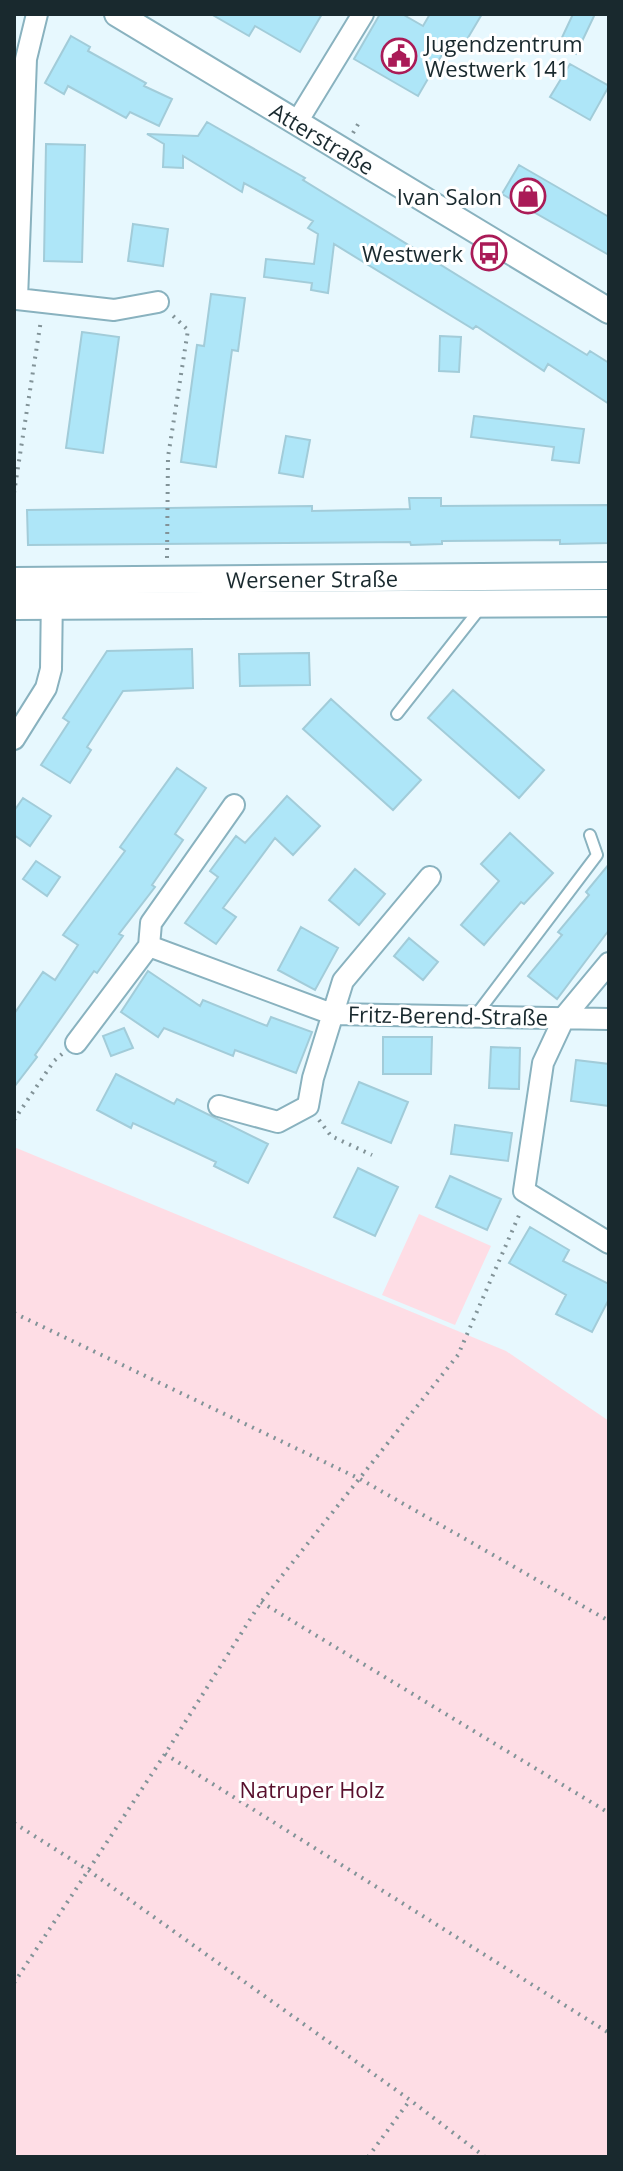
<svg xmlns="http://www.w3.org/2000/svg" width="623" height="2171" font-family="'Open Sans',sans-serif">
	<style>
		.green { fill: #fedde5 }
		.building { fill: #aee6f8; stroke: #a2ccd9; stroke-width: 2 }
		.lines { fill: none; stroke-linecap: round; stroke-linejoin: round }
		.service-casing { stroke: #89b2bf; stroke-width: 14 }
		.minor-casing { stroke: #89b2bf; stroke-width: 24 }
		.tertiary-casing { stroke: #89b2bf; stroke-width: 28 }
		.secondary-casing { stroke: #89b2bf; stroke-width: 30 }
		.path { stroke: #829398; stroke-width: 4; stroke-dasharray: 2 6; stroke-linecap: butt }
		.service { stroke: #fff; stroke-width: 10 }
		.minor { stroke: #fff; stroke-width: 20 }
		.tertiary { stroke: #fff; stroke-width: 24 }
		.secondary { stroke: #fff; stroke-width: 26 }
		.labels { text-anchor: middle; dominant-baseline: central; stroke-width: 6; stroke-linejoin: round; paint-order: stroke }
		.poi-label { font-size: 22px; fill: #19292e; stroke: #fff; text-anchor: end }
		.street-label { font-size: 22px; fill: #19292e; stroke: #fff }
		.park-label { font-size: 22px; fill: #580f2c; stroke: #fff }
	</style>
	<rect width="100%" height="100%" fill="#e7f8fe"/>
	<path class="green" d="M14 1147 506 1351 609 1421V2157H14Z
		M419 1214 491 1246 455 1325 382 1295Z"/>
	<path class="building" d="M211 14H322L300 52 255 26 249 36Z
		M380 14H402L423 26 430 14H482L459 53 447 46 418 96 354 59Z
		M573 14H595L576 54 558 46Z
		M71 36 90 47 88 51 146 83 144 86 172 99 159 126 130 112 126 118 68 86 64 94 45 83Z
		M570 64 609 86 590 120 550 97Z
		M207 122 305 178 303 180 587 355 590 351 609 363V404L548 364 544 371 476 326 473 329 334 244 328 293 311 290 312 283 264 277 266 259 314 264 318 234 308 228 313 221 244 183 242 192 183 156V168L163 167 164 144 147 134 198 136Z
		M46 144 85 145 82 262 44 261Z
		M519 165 609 217V255L502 194Z
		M133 224 168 229 163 266 128 261Z
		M211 294 245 298 238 351 232 350 216 467 181 462 197 345 204 346Z
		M82 332 119 337 103 453 66 448Z
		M440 336 461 337 459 372 439 371Z
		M474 416 584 429 579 463 552 460 554 447 471 437Z
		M286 436 310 440 303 477 279 473Z
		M409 498H441V506L609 505V543L560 544V540L442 541V544L411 545 410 542 28 545 27 510 312 506V511L410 509Z
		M192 649 193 688 123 691 87 747 91 750 70 783 41 765 69 722 63 718 107 651Z
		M309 653 310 685 240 686 239 654Z
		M453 690 544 770 519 798 428 718Z
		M331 699 421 780 393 810 303 729Z
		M177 768 206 788 175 834 183 840 152 885 155 887 119 934 123 936 97 973 94 971 35 1055 37 1057 14 1087V1014L43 972 55 980 78 945 63 935 125 851 120 847Z
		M287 796 320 826 293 855 275 838 223 908 236 917 216 944 185 923 218 877 210 871 236 836 245 843Z
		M23 798 51 816 30 846 14 835V811Z
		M510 833 553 873 524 904 521 902 484 945 461 925 499 881 481 864Z
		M36 861 60 877 47 896 23 879Z
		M609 864V930L557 999 528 976 562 935 558 932 589 895 586 892Z
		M355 869 385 894 359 925 329 900Z
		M301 927 338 948 315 990 278 970Z
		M409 938 438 962 423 980 394 956Z
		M148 971 200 1006 203 1000 267 1026 271 1017 312 1032 296 1073 235 1050 233 1056 164 1028 158 1037 121 1012Z
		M124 1028 133 1048 111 1056 103 1036Z
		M383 1037H432L431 1074H383Z
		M491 1047 520 1048 519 1089 489 1088Z
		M576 1060 609 1064V1106L571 1101Z
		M116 1074 174 1104 177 1099 268 1144 248 1183 214 1166 216 1162 133 1123 131 1128 97 1110Z
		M359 1082 408 1102 391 1143 342 1123Z
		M455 1125 512 1133 508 1161 451 1154Z
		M358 1168 398 1187 375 1236 334 1217Z
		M450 1176 501 1199 487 1230 436 1207Z
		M530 1227 569 1250 563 1261 609 1284V1299L592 1332 556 1314 566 1295 509 1263Z"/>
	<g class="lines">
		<g class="service-casing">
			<path id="service" d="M397 714 482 606
				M476 1015 597 855 590 835"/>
		</g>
		<g class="minor-casing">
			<path id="minor" d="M37 14 26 59 17 299 114 310 158 302
				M297 122 363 14
				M14 739 46 688 51 669 52 592
				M149 946 332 1014 609 1019
				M609 963 565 1016 543 1063 524 1191 609 1243
				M76 1043 149 946 151 923 234 805
				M219 1106 278 1122 308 1106 313 1078 343 981 430 877"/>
		</g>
		<g class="tertiary-casing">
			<g id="tertiary">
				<path id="s1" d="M117 14 609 311"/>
			</g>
		</g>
		<g class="secondary-casing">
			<g id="secondary">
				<path id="s2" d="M14 581 609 576"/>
				<path d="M14 606 609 603"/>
			</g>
		</g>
		<path class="path" d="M353 133 360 121
			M14 493 41 320
			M167 558 168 457 188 330 172 315
			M14 1120 54 1061 62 1054
			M319 1120 331 1136 372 1155
			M14 1313 360 1479 609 1621
			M261 1602 609 1813
			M165 1754 609 2033
			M14 1823 88 1870 410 2100 485 2157
			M14 1983 165 1754 261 1602 458 1355 520 1213
			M368 2157 410 2100"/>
		<use href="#service" class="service"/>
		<use href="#minor" class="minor"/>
		<use href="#tertiary" class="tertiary"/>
		<use href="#secondary" class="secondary"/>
	</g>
	<defs>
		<g id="civic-ring" transform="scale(1.8)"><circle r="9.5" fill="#fff" stroke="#aa1b57" stroke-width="1.5"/><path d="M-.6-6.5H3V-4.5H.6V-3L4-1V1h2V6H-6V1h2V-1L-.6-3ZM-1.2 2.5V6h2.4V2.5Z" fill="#aa1b57"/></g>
		<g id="shop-ring" transform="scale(1.8)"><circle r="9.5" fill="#fff" stroke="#aa1b57" stroke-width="1.5"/><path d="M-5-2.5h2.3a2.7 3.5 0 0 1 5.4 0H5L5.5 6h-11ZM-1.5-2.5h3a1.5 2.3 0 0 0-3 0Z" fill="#aa1b57"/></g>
		<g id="bus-ring" transform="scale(1.8)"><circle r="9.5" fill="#fff" stroke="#aa1b57" stroke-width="1.5"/><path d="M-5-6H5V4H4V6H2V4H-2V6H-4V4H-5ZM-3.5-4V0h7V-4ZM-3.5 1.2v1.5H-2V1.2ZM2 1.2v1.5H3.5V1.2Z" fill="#aa1b57"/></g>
	</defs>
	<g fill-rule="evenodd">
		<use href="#civic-ring" x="399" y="56"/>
		<use href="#shop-ring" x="528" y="196"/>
		<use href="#bus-ring" x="489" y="253"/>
	</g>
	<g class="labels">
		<g class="poi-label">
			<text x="425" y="43" text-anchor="start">Jugendzentrum<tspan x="425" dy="25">Westwerk 141</tspan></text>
			<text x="502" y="196">Ivan Salon</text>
			<text x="463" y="253">Westwerk</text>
		</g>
		<g class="street-label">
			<text stroke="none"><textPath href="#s1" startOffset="240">Atterstraße</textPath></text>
			<text stroke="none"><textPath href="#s2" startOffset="298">Wersener Straße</textPath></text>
			<text transform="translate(448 1015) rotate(1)">Fritz-Berend-Straße</text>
		</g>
		<g class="park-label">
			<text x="312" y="1789">Natruper Holz</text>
		</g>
	</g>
	<rect width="623" height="2171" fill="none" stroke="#19292e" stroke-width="32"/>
</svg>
